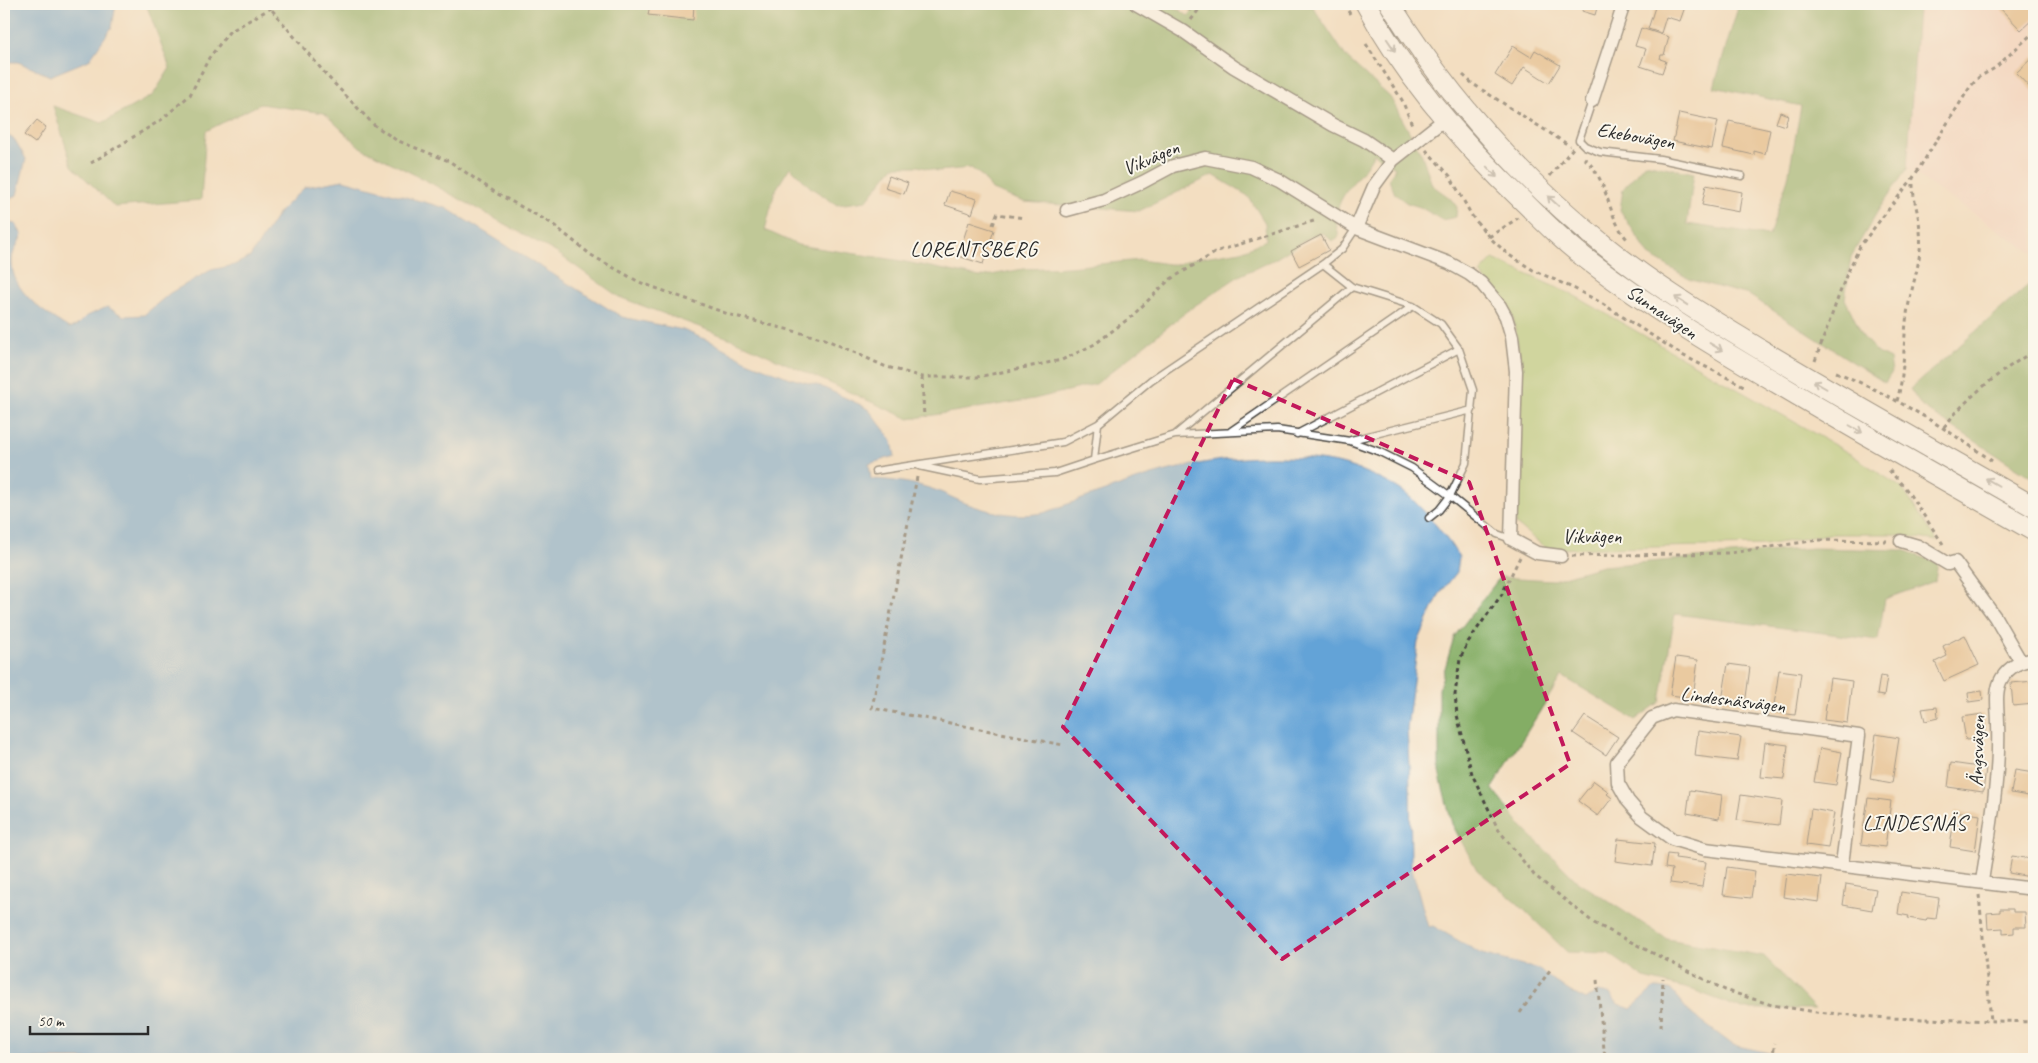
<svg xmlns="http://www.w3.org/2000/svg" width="2038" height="1063" font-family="Caveat,sans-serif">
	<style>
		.built { fill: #f6d2c4 }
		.green { fill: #a6c973; stroke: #687a4f }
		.forest { fill: #84ad65; stroke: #586c48; fill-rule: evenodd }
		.water { fill: #64a3d7; stroke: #486781 }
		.building { fill: #e0b179 }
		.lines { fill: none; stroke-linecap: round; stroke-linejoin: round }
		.service-casing { stroke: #494642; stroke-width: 9 }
		.minor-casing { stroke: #494642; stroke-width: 15 }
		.trunk-casing { stroke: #494642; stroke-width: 22 }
		.path { stroke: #494642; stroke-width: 3; stroke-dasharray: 4 4; stroke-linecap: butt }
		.service { stroke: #fff; stroke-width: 6 }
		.minor { stroke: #fff; stroke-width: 12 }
		.trunk { stroke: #fff; stroke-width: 20 }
		.oneway { stroke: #a0a0a0 }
		.marked { fill: none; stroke: #c2185b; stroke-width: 4; stroke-dasharray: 10 6; stroke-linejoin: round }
		.labels { text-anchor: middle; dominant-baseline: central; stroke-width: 4; stroke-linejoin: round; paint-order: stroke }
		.street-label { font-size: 20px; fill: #2b2b2b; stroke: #fbf7ec }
		.neighbourhood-label { font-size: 21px; letter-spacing: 1px; fill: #2b2b2b; stroke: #fbf7ec }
	</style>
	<rect width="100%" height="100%" fill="#fbf7ec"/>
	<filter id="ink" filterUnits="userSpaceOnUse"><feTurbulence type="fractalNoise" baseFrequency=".02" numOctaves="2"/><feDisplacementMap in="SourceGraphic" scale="10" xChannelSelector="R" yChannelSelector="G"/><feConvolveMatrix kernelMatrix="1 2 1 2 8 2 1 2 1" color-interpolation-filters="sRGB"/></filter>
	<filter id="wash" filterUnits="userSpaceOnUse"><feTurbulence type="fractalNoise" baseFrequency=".0096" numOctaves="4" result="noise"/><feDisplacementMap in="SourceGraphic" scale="20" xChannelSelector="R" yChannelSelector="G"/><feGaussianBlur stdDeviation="1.12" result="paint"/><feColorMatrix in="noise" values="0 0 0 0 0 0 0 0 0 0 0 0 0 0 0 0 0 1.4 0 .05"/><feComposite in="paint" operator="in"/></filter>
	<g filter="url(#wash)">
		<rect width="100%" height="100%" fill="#f3dec1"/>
		<path class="built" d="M1912 4H2034V254L1907 169 1918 10Z"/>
		<path class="green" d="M1493 259 1575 296 1852 455 1902 488 1937 541 1892 534H1829L1766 545 1547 549 1516 524 1522 371 1513 317 1480 273Z"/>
		<path class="forest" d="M146 4H1171L1188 16 1199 4H1311L1347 58 1390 97 1422 155 1432 185 1450 198 1457 207 1456 217 1442 220 1420 207 1407 203 1395 194 1389 179 1395 168 1374 153C1359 184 1327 196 1339 237L1332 241 1323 233 1313 235 1275 259 1239 276 1190 309 1096 384 1034 399 909 419 734 340 619 297 557 253 427 181 360 147 324 113 260 104 206 131 201 200 115 207 72 166 53 106 102 123 153 95 170 68ZM894 166H918L938 171 971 168 982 176 992 190 1024 202 1139 211 1213 175 1248 196 1265 223 1266 240 1241 251 1191 259 1176 265 1140 260 1069 267 1023 269 980 277 896 260 798 245 765 230 775 191 790 167 810 187 837 205 866 201Z
			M1739 4H1912L1918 10 1907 169 1879 209 1851 257 1845 299 1864 338 1878 353 1890 359 1892 372 1885 383 1749 295 1691 280 1649 255 1620 210 1623 189 1645 163 1694 173 1687 224 1769 236 1788 178 1801 106 1714 87Z
			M2034 280V479L1922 407 1910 389Z
			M1813 548 1903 550 1938 563 1935 581 1885 599 1878 640 1675 614 1660 702 1635 720 1562 676 1492 788 1522 827 1577 881 1667 939 1764 956 1815 1009H1742L1693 990 1644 978 1608 953 1567 952 1515 901 1477 870 1452 824 1439 772V689L1454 637 1500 577 1553 580 1602 566Z"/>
		<path class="water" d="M4 4H116L112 27 89 60 50 76 18 62H4Z
			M4 133 15 140 26 159 17 195 4 203Z
			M343 180 446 208 622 317 683 330 714 343 749 362 790 378 820 386 861 405 869 410 886 432 892 441 895 456 869 464 871 479C896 480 923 484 945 494 975 509 1009 519 1043 513 1050 511 1058 508 1065 505 1089 497 1112 488 1136 480 1196 460 1263 451 1326 461 1349 464 1376 476 1396 487 1416 498 1447 537 1459 557L1457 572 1439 595 1418 642 1407 728 1410 785 1411 865 1428 927 1433 926 1482 954 1538 969 1569 991 1586 1000 1597 992 1610 994 1618 1004 1631 1009 1654 988 1670 989 1690 1013 1733 1045 1797 1059H1834H4V222L16 224 22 235C19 242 12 253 12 260 10 291 46 314 69 328L76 326 85 317 107 307 124 316 144 315 170 293 211 270 234 265 250 257 280 211 305 187Z"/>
		<g id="blocks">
			<path class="building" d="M650 4H694L693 20 648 15Z
				M1181 4H1196L1190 11Z
				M1584 4H1598L1595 15 1582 11Z
				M1656 4H1686L1680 21 1666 17 1661 33 1648 29Z
				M1996 4H2034V18L2021 30Z
				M1641 28 1669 37 1664 55H1661L1660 59 1666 61 1662 73 1640 66 1646 49 1635 46Z
				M1513 46 1531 57 1535 50 1560 65 1549 83 1524 67 1512 86 1495 75Z
				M2034 56V92L2016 73Z
				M1780 112 1788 115 1785 126 1776 123Z
				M1679 113 1718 121 1712 149 1673 141Z
				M37 120 46 127 35 143 24 135Z
				M1729 121 1770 130 1765 154 1754 151V155L1723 148Z
				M889 176 908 183 904 194 885 188Z
				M1706 185 1742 192 1739 212 1702 205Z
				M950 191 977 199 972 214 945 205Z
				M969 222 994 230 983 264 958 256Z
				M1321 235 1329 250 1299 266 1291 251Z
				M2029 603H2034V644H2032Z
				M1965 635 1979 665 1944 681 1935 662 1947 656 1943 646Z
				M1676 657 1698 660 1693 698 1670 695Z
				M1728 664 1750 667 1745 705 1722 701Z
				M1779 670 1801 673 1795 715 1773 712Z
				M1880 676 1887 677 1884 696 1877 695Z
				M1830 678 1852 681 1847 723 1824 720Z
				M2034 681V704L2013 706 2011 683Z
				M1982 691 1983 700 1969 702 1968 693Z
				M1937 707 1938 718 1925 721 1922 709Z
				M1983 714 1986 738 1966 740 1962 717Z
				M1585 716 1618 737 1606 755 1573 733Z
				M1698 731 1741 737 1737 761 1695 756Z
				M1876 734 1899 738 1892 783 1870 779Z
				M1765 742 1788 745 1784 779 1761 777Z
				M1820 748 1842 752 1836 785 1814 782Z
				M1951 763 1986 768 1983 792 1948 787Z
				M2015 770 2034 773V797L2011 793Z
				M1594 781 1609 792 1607 794 1612 798 1598 816 1578 801Z
				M1690 790 1722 795 1719 819 1687 813Z
				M1741 795 1782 801 1779 825 1737 820Z
				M1868 798 1891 801 1885 847 1861 844Z
				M1811 809 1834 813 1828 848 1806 845Z
				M1955 811 1980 815 1975 851 1950 847Z
				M1618 839 1655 843 1652 866 1615 861Z
				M1667 854 1676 855 1675 858 1706 862 1702 887 1670 883 1672 869 1665 868Z
				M2012 856 2032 859 2030 877 2009 873Z
				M1727 867 1755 871 1751 898 1723 895Z
				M1786 874 1822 878 1819 902 1783 897Z
				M1846 884 1876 889 1872 910 1843 905Z
				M1901 892 1939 898 1936 919 1927 918 1926 921 1908 918 1909 916 1898 914Z
				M2000 909H2013V912H2025L2026 927H2014V933L2003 934V928L1988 929 1987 913 2000 912Z"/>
		</g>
	</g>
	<g filter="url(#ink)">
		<use href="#blocks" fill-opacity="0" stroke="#494642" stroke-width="1"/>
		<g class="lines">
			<g class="service-casing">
				<path id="service" d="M1592 101 1579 140 1585 146 1600 152 1660 159 1742 176
					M1356 228 1342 249 1323 264 1151 380 1098 424 1094 460 1175 435 1277 430 1350 441 1380 452 1412 468 1450 496 1497 534 1511 539
					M1323 264 1352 287 1413 306 1441 324 1459 349 1473 390 1466 463 1450 496 1439 510 1429 518
					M1231 431 1413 306
					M1297 434 1459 349
					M1175 435 1352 287
					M1351 440 1472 410
					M919 466 980 479 1055 473 1094 460
					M875 471 1063 442 1098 424"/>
			</g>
			<g class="minor-casing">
				<path id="minor" d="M1136 4 1183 31 1234 67 1333 125 1364 140 1393 160 1374 186 1356 228
					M1592 101 1624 4
					M1393 160 1445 119
					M1067 210 1104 200 1143 182 1173 166 1205 158 1251 167 1279 180 1356 228 1449 263 1469 274 1481 283 1500 306 1506 317 1512 337 1516 371 1511 539 1537 553 1561 556
					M1901 541 1918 546 1948 564 1955 562 1995 617 2021 662
					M1842 864 1859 736 1673 710 1652 718 1617 762 1618 783 1628 801 1642 817 1672 839 1705 849 2034 889
					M1982 881C1990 829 2000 777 1998 724 1998 709 1994 691 2002 678 2009 667 2021 660 2034 660"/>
			</g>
			<g class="trunk-casing">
				<path id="trunk" d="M1366 4C1406 79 1464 145 1525 203 1545 223 1566 244 1589 261 1650 308 1716 347 1782 386 1866 436 1950 483 2034 531
					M1390 4C1448 96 1519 177 1604 245 1654 286 1709 318 1763 351 1853 405 1944 455 2034 507"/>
			</g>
			<path class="path" d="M267 4 328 77 373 124 396 140 449 161 496 193 551 223 591 255 639 282 731 315 825 339 884 366 922 377H977L1062 360 1095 344 1132 316 1169 280 1218 251 1317 220
				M1344 4 1350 14
				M1191 20 1203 4
				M1366 44 1402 100 1413 127
				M1463 75 1473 84 1570 146
				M1426 150 1450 176 1472 216 1489 237 1509 255 1533 270 1575 289 1598 301 1684 356 1746 387
				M1584 158C1609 179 1606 215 1627 239
				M91 163 161 120 190 95 209 58 229 32 278 4
				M1550 176 1573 148
				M993 225 997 214 1024 218
				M1489 237 1518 218
				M1815 361 1846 276 1860 246 1913 178 1970 87 1979 77 1995 68 2034 32
				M1836 372C1894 396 1944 427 1995 463
				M922 377 924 417
				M1897 401C1905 373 1903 343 1907 314 1911 286 1923 260 1920 231 1919 212 1912 199 1913 178
				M1944 427C1968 396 2000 371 2034 351
				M1889 470 1906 489 1943 544
				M917 477 872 708 1063 745
				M1572 556 1730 553 1818 540 1890 541
				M1520 557 1502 594 1468 642 1460 659 1455 694 1457 715 1472 774 1498 829 1534 875 1594 923 1725 990 1772 1005 1816 1012 1888 1018 2034 1022
				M1979 895 1991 1021
				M1597 980 1605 1059
				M1520 1013 1550 970
				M1661 1027 1663 978
				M1772 1059 1775 1043"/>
			<use href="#service" class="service"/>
			<use href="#minor" class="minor"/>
			<use href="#trunk" class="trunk"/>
		</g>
		<defs><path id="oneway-shaft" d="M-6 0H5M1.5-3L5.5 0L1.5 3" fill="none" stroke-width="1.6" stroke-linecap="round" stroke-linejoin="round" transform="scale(1.25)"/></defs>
		<g class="oneway">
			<use href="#oneway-shaft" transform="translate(1391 45) rotate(56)"/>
			<use href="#oneway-shaft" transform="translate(1492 172) rotate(46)"/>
			<use href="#oneway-shaft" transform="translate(1553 201) rotate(-138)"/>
			<use href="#oneway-shaft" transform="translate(1681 301) rotate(-147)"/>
			<use href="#oneway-shaft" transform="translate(1716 347) rotate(31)"/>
			<use href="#oneway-shaft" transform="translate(1820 385) rotate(-150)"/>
			<use href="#oneway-shaft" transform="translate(1856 429) rotate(30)"/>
			<use href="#oneway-shaft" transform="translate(1992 482) rotate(-150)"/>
		</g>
	</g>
	<path d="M0 0H2038V1063H0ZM1233 379 1469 482 1570 764 1282 959 1063 727Z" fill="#f3dec1" fill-opacity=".55" fill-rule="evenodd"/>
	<path class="marked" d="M1233 379 1469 482 1570 764 1282 959 1063 727Z"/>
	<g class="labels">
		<g class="street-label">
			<text transform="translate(1636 136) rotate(10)">Ekebovägen</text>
			<text transform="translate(1151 158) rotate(-23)">Vikvägen</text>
			<text transform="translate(1662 312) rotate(34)">Sunnavägen</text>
			<text x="1592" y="536">Vikvägen</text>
			<text transform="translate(1733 700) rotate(7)">Lindesnäsvägen</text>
			<text transform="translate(1977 751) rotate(-88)">Ängsvägen</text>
		</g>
		<g class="neighbourhood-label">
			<text x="974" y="249">LORENTSBERG</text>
			<text x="1915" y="823">LINDESNÄS</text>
		</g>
	</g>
	<rect width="2038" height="1063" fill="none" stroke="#fbf7ec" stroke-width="20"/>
	<path d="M30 1026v8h118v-8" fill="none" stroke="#2b2b2b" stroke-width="2.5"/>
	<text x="38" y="1026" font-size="15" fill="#2b2b2b" stroke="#fbf7ec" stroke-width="4" paint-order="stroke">50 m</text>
</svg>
